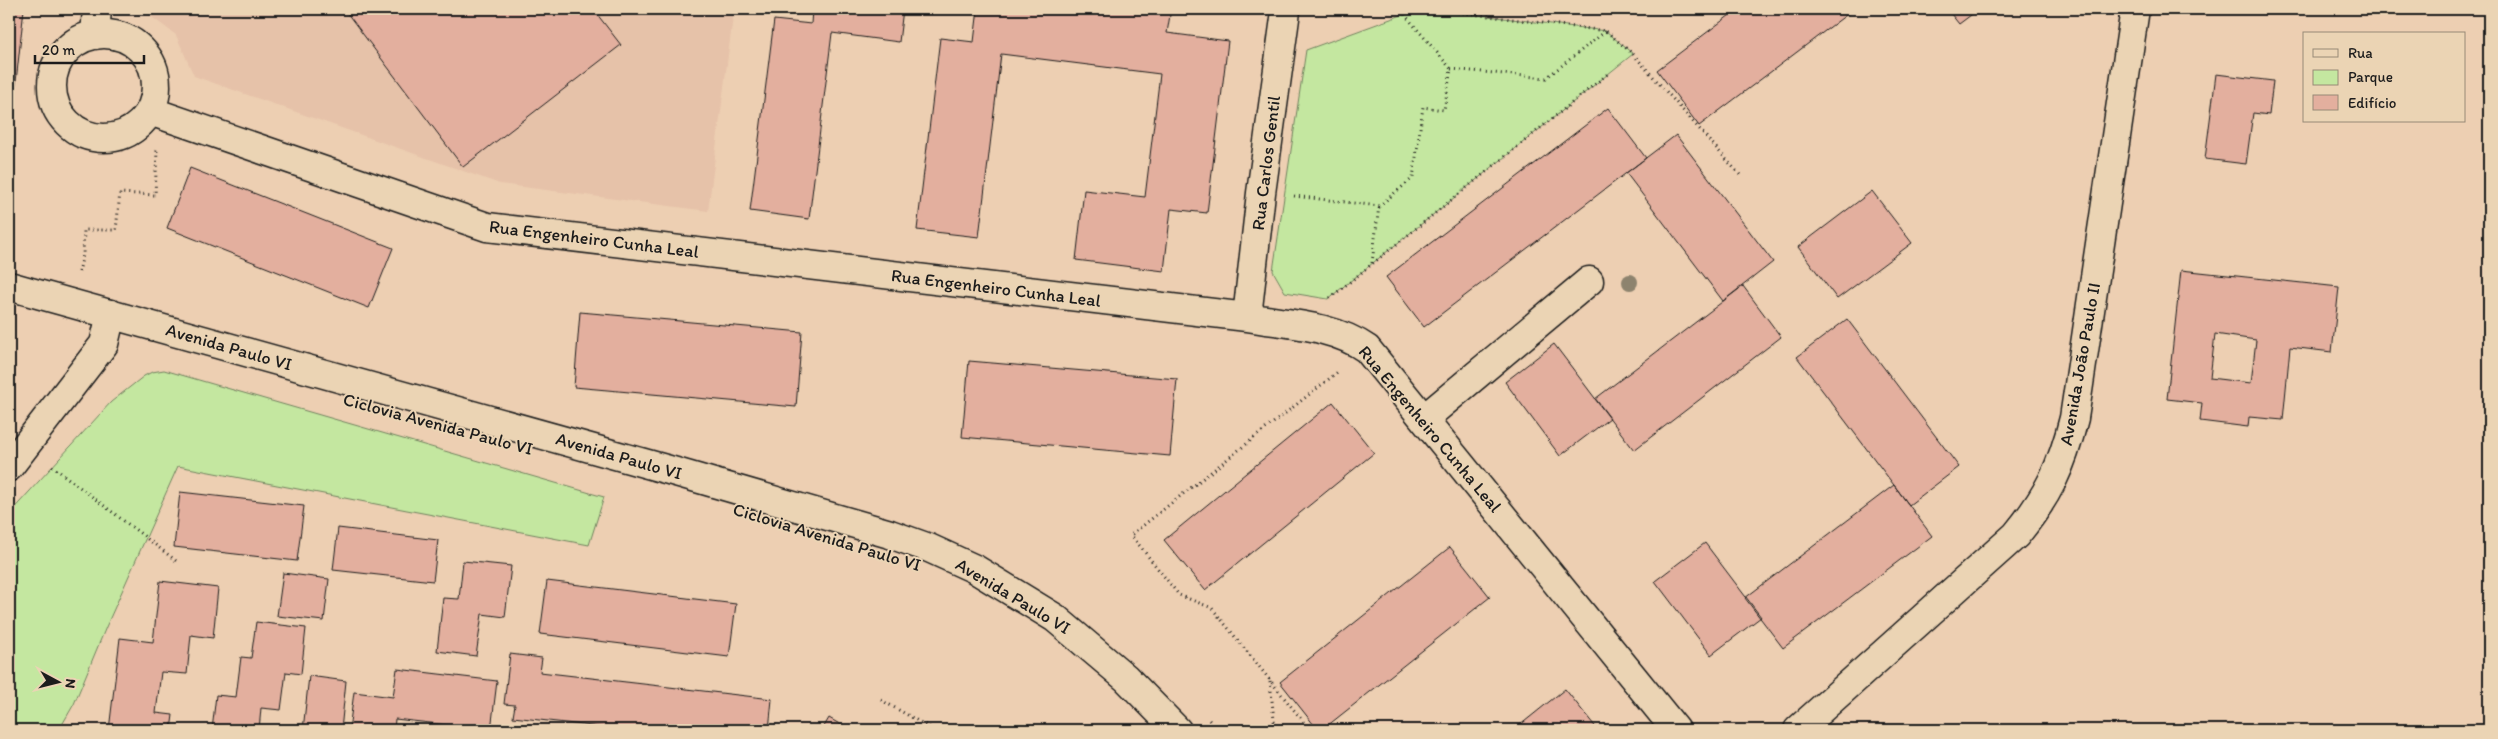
<svg xmlns="http://www.w3.org/2000/svg" width="2498" height="739" font-family="Itim,sans-serif">
	<style>
		.built { fill: #e6c2a9 }
		.green { fill: #c4e7a0; stroke: #70825e }
		.building { fill: #e3af9e; stroke: #1c1c1c; fill-rule: evenodd }
		.lines { fill: none; stroke-linecap: round; stroke-linejoin: round }
		.street-casing { stroke: #1c1c1c; stroke-width: 31 }
		.secondary-casing { stroke: #1c1c1c; stroke-width: 31 }
		.path { stroke: #1c1c1c; stroke-width: 3; stroke-dasharray: 1 4; stroke-linecap: butt }
		.street { stroke: #ebd4b4; stroke-width: 28 }
		.secondary { stroke: #ebd4b4; stroke-width: 28 }
		.tree { fill: #8d836e }
		.labels { text-anchor: middle; dominant-baseline: central; stroke-width: 4; stroke-linejoin: round; paint-order: stroke }
		.street-label { font-size: 18px; fill: #1c1c1c; stroke: #ebd4b4 }
	</style>
	<rect width="100%" height="100%" fill="#edcfb2"/>
	<filter id="ink" filterUnits="userSpaceOnUse"><feTurbulence type="fractalNoise" baseFrequency=".02" numOctaves="2"/><feDisplacementMap in="SourceGraphic" scale="10" xChannelSelector="R" yChannelSelector="G"/><feConvolveMatrix kernelMatrix="1 2 1 2 8 2 1 2 1" color-interpolation-filters="sRGB"/></filter>
	<g filter="url(#ink)">
		<path class="built" d="M141 9H734L708 211 500 184 194 76 176 35Z"/>
		<path class="green" d="M1418 9H1433L1606 31 1633 54 1328 299 1285 292 1273 271 1306 50Z
			M164 370 604 497 589 545 178 466 106 627 74 704 59 730H9V514L111 402 144 376 152 372Z"/>
		<path class="building" d="M9 9H24L14 100H9Z
			M352 9H593L621 45 463 167 347 13Z
			M812 9H903L899 42 832 33 809 219 750 211 774 20 811 24Z
			M978 9H1171L1167 33 1228 41 1207 213 1171 209 1164 271 1076 260 1084 190 1145 197 1160 74 1001 54 979 237 917 230 940 38 974 42Z
			M1738 9H1854L1699 126 1657 70Z
			M1947 9H1979L1959 24Z
			M2216 74 2273 81 2269 115 2253 113 2246 164 2205 159Z
			M1608 108 1646 158 1424 327 1386 277Z
			M1676 135 1773 262 1723 301 1626 173Z
			M190 168 393 248 369 308 167 228Z
			M1872 191 1912 243 1837 299 1798 247Z
			M2181 270 2339 287 2332 352 2290 347 2283 420 2249 417 2248 427 2200 421 2202 403 2167 399ZM2215 334 2256 340 2251 383 2210 378Z
			M1743 286 1781 337 1634 450 1595 399Z
			M580 312 802 332 796 407 574 387Z
			M1847 319 1959 467 1909 505 1797 357Z
			M1554 344 1610 418 1560 456 1505 382Z
			M969 361 1177 379 1170 456 962 437Z
			M1333 402 1374 453 1205 590 1164 540Z
			M1894 485 1932 536 1783 648 1745 598Z
			M180 492 304 506 297 561 174 547Z
			M338 528 438 540 433 581 333 570Z
			M1705 543 1761 617 1711 655 1655 581Z
			M1450 547 1490 597 1322 730H1318L1280 682Z
			M463 561 511 566 505 617 482 614 476 656 437 651 443 598 459 599Z
			M283 573 329 579 324 621 277 616Z
			M160 581 218 588 213 638 191 635 187 674 161 672 156 713 173 715 171 730H109L120 638 153 642Z
			M547 581 736 604 729 657 540 634Z
			M256 622 306 628 301 674 286 672 281 710 261 708 259 730H212L216 695 236 697 241 657 251 658Z
			M510 654 542 658 540 672 772 699 769 730H627L513 717 515 705 504 704Z
			M397 669 497 681 491 730 395 719 394 730H349L354 692 393 697Z
			M309 676 346 681 341 730H303Z
			M1565 689 1598 730H1514Z
			M829 718 850 730H822Z"/>
		<g class="lines">
			<g class="street-casing">
				<path id="street" d="M52 86a52 52 0 1 1 104 0a52 52 0 1 1-104 0Z
					M95 35 97 9
					M150 111 487 227 1247 317C1287 324 1333 325 1367 349L1676 730
					M1247 317 1261 193 1286 11 1285 9
					M1425 418 1589 281
					M9 467 104 344 111 314"/>
			</g>
			<g class="secondary-casing">
				<path id="secondary" d="M9 286 669 470 890 534 929 548 975 569 1055 618 1126 678 1177 730
					M1798 730 2016 535C2048 496 2062 467 2074 418L2135 9"/>
			</g>
			<path class="path" d="M1433 9 1606 31 1633 54 1741 176
				M1405 14 1418 9
				M1451 69 1546 78 1606 31
				M1294 196 1379 206 1413 178 1423 107 1444 110 1451 69 1400 9
				M1372 263 1379 206
				M79 272 83 255 84 230H116L120 193 155 195 157 151H159
				M1330 298 1610 72
				M52 466 179 563
				M1270 681 1275 730
				M881 700 934 730
				M1209 720 1218 730
				M1310 730 1212 608 1179 595 1131 535 1339 371"/>
			<use href="#street" class="street"/>
			<use href="#secondary" class="secondary"/>
		</g>
		<circle class="tree" cx="1630" cy="282" r="8"/>
	</g>
	<g class="labels">
		<g class="street-label">
			<text transform="translate(1266 163) rotate(-83)">Rua Carlos Gentil</text>
			<text transform="translate(594 239) rotate(7)">Rua Engenheiro Cunha Leal</text>
			<text transform="translate(996 288) rotate(7)">Rua Engenheiro Cunha Leal</text>
			<text transform="translate(229 347) rotate(16)">Avenida Paulo VI</text>
			<text transform="translate(2080 364) rotate(-80)">Avenida João Paulo II</text>
			<text transform="translate(438 424) rotate(15)">Ciclovia Avenida Paulo VI</text>
			<text transform="translate(1430 429) rotate(50)">Rua Engenheiro Cunha Leal</text>
			<text transform="translate(619 456) rotate(16)">Avenida Paulo VI</text>
			<text transform="translate(827 537) rotate(17)">Ciclovia Avenida Paulo VI</text>
			<text transform="translate(1013 596) rotate(31)">Avenida Paulo VI</text>
		</g>
	</g>
	<rect width="2498" height="739" fill="none" stroke="#ebd4b4" stroke-width="30"/>
	<rect x="15" y="15" width="2468" height="709" fill="none" stroke="#1c1c1c" stroke-width="2" filter="url(#ink)"/>
	<rect x="2303" y="32" width="162" height="90" fill="#ebd4b4" stroke="#988a77"/>
	<rect x="2313" y="49" width="25" height="8" fill="#ebd4b4" stroke="#988a77"/>
	<text x="2348" y="58" font-size="15" fill="#1c1c1c">Rua</text>
	<rect x="2313" y="70" width="25" height="15" fill="#c4e7a0" stroke="#988a77"/>
	<text x="2348" y="82" font-size="15" fill="#1c1c1c">Parque</text>
	<rect x="2313" y="95" width="25" height="15" fill="#e3af9e" stroke="#988a77"/>
	<text x="2348" y="108" font-size="15" fill="#1c1c1c">Edifício</text>
	<g transform="translate(58 682) rotate(97)" stroke="#ebd4b4" stroke-width="4" paint-order="stroke">
	<path d="M0-4L9 19L0 12L-9 19Z" fill="#1c1c1c"/>
	<text y="-8" font-size="14" font-weight="bold" text-anchor="middle" fill="#1c1c1c">N</text>
	</g>
	<path d="M35 55v8h109v-8" fill="none" stroke="#1c1c1c" stroke-width="2.5"/>
	<text x="42" y="55" font-size="15" fill="#1c1c1c" stroke="#ebd4b4" stroke-width="4" paint-order="stroke">20 m</text>
</svg>
